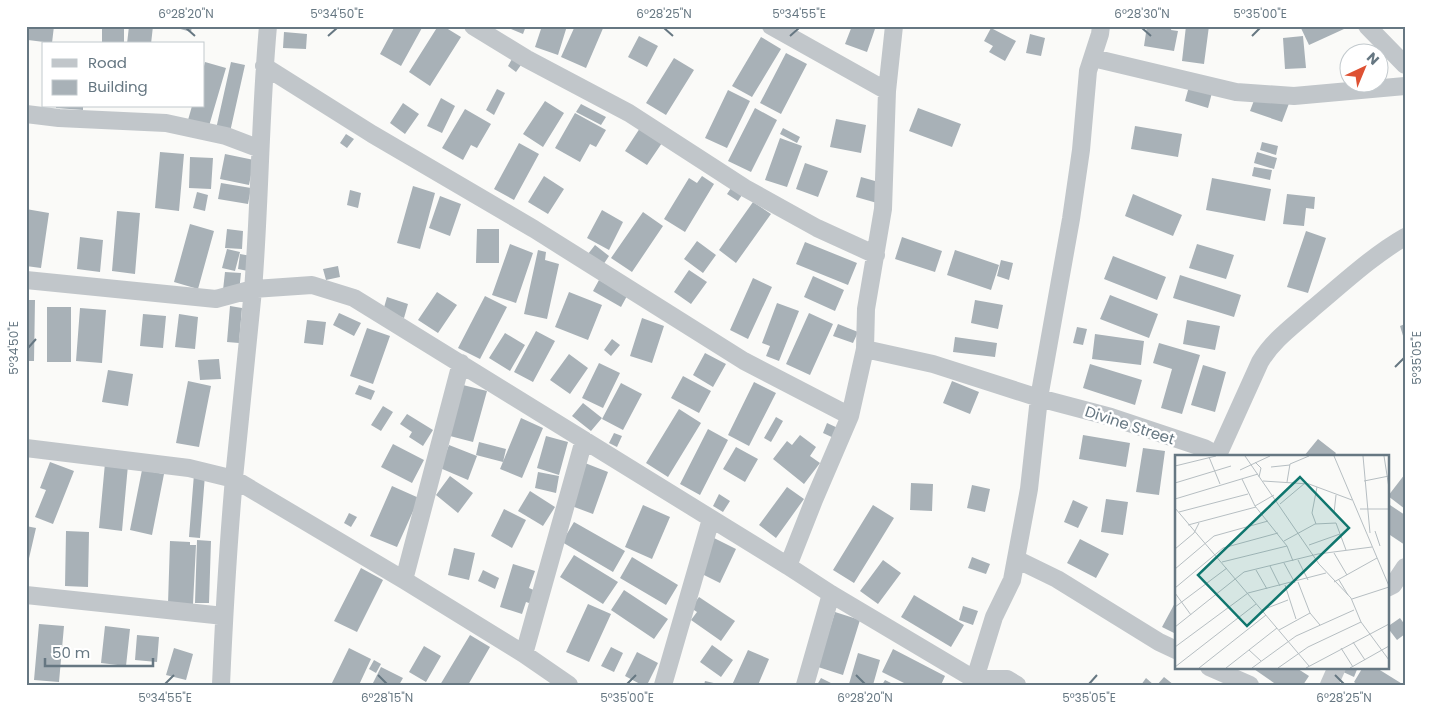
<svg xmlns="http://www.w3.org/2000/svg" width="1431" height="711" font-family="Poppins,sans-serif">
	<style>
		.building { fill: #a8b1b7 }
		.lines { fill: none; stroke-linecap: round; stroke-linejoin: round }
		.minor { stroke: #c1c6ca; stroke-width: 18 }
		.ticks { fill: none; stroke: #667782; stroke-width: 2 }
		.labels { text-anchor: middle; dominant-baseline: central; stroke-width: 5; stroke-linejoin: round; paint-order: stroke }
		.street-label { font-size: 15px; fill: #667782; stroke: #fff }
		.inset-road { fill: none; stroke: #b6bec2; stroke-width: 1 }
		.view { fill: #0f766e; fill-opacity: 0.15; stroke: #0f766e; stroke-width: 2.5 }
		.inset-edge { fill: none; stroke: #667782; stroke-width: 2.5 }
		.neatline { fill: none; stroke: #667782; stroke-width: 2 }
		.ticks-label { font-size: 12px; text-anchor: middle; fill: #667782 }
	</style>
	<rect width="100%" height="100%" fill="#fafaf8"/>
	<path class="building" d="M29 26H54L52 43 28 40Z
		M102 26H124V44H102Z
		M129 26H153L151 44H127Z
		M170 26H192L191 32Z
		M395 26H423L401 66 380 54Z
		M438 26H443L461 37 430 86 409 72Z
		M504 26H526L523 34Z
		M542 26H567L558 55 535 47Z
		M575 26H604L586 68 561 57Z
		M852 26H876L867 52 845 44Z
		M1147 26H1172L1171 30 1178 31 1174 51 1144 46Z
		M1186 26H1209L1204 64 1182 61Z
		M1300 26H1343L1344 29 1309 45Z
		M991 28 1016 41 1005 61 989 52 993 46 984 41Z
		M284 32 307 34 306 49 283 48Z
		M1030 34 1045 38 1041 56 1026 53Z
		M639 36 658 46 647 67 628 57Z
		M1303 36 1306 68 1285 69 1283 38Z
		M761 37 781 49 752 97 732 86Z
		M786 53 807 64 781 114 760 103Z
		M674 58 694 70 666 115 646 103Z
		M512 59 521 65 516 72 508 66Z
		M205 62 226 68 209 126 188 120 192 106H204V66Z
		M231 62 245 65 230 132 216 129Z
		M1191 79 1214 85 1208 108 1185 101Z
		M1259 87 1291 98 1282 122 1250 111Z
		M497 89 505 93 494 115 486 110Z
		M728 90 750 101 727 148 705 138Z
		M441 98 455 106 442 133 427 126Z
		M545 101 564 113 543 147 523 134Z
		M403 103 419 114 405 134 390 123Z
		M581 104 606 117 601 125 576 112Z
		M56 106H83V110L56 108Z
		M755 108 777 120 751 172 728 161Z
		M918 108 961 124 952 147 909 131Z
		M465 109 491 124 477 148 471 145 463 160 442 148Z
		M575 113 606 130 596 147 590 144 580 162 555 148Z
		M836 119 866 125 861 153 830 147Z
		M1135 126 1182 134 1178 157 1131 149Z
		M640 128 662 143 647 165 625 151Z
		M783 128 800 137 797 143 780 134Z
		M346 134 354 139 347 148 340 143Z
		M780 138 802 146 787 187 765 180Z
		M1262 142 1278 146 1276 155 1260 150Z
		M519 143 539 154 514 200 494 189Z
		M160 152 184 154 179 211 155 208Z
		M1257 152 1277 158 1274 169 1254 163Z
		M225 154 254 160 249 185 220 179Z
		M190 157 213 158 211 189 189 188Z
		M805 163 828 171 818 197 796 189Z
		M1254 167 1272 170 1270 180 1252 176Z
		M544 176 564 189 548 214 528 202Z
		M702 176 714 184 685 232 664 219 689 178 697 183Z
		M861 177 882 183 877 203 856 197Z
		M1212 178 1271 189 1265 221 1206 210Z
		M221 183 251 188 248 204 218 199Z
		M413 186 435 193 420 249 397 243Z
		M731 188 742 195 738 201 727 194Z
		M350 190 361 193 358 208 347 205Z
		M197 192 208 195 205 211 193 208Z
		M1133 194 1182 215 1173 236 1125 216Z
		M1287 194 1315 197 1314 209 1306 208 1304 226 1283 224Z
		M440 196 461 204 450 236 429 228Z
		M753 202 771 214 736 263 719 250Z
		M26 209 49 213 41 268 26 266Z
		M602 210 623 222 609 250 587 238Z
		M117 211 140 213 135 274 112 271Z
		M643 212 663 226 632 272 611 258Z
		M190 224 214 231 198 289 174 282Z
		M227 229 243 231 242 249 225 248Z
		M477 229H499V263H476Z
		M1306 231 1326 238 1308 293 1287 287Z
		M80 237 103 240 100 272 77 269Z
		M902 237 942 251 935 272 895 259Z
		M697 241 716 255 703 273 684 259Z
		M805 242 857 263 848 285 796 264Z
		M510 244 533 253 516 303 492 295Z
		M1197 244 1234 255 1226 279 1189 268Z
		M595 245 609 256 603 265 588 254Z
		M227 249 240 252 235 271 222 268Z
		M538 250 546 252 545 260 559 264 547 319 524 314Z
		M955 250 999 265 991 290 947 275Z
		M240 254 251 256 248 271 238 269Z
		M1113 256 1166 277 1157 300 1104 279Z
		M1001 260 1013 263 1009 280 997 276Z
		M338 266 340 277 326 280 323 269Z
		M689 270 707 282 691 304 674 292Z
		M225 272 241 273 239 292 223 290Z
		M1180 275 1241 295 1234 317 1173 298Z
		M813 276 844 290 835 311 804 297Z
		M753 278 772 287 748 339 730 330Z
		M599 280 627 296 621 307 593 291Z
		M437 292 457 305 438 333 418 320Z
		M569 292 602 305 588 340 555 327Z
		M1110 295 1158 314 1149 338 1100 319Z
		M485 296 507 307 480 359 458 348Z
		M387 297 408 304 404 318 383 311Z
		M26 300H35L34 361H26Z
		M975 300 1003 305 998 329 971 323Z
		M777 303 799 311 779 361 766 356 770 346 762 343Z
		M230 306 242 308 239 343 227 342Z
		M47 307H71V362H47Z
		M80 308 106 310 102 363 76 361Z
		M339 313 361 323 354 336 333 325Z
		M809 313 833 324 810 375 786 364Z
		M143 314 166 316 163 348 140 346Z
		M179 314 198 317 195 349 175 347Z
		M642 318 664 326 652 363 630 356Z
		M307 320 326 322 323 345 304 343Z
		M1187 320 1220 326 1215 350 1183 344Z
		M838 324 858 332 853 343 833 336Z
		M1405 324V339H1404L1400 326Z
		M1077 327 1087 329 1083 345 1073 343Z
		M367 328 390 336 373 384 350 376Z
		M536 331 555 341 533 382 514 372Z
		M505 333 525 345 510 371 489 358Z
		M1095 334 1144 341 1141 365 1092 359Z
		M955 337 997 343 995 357 953 352Z
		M612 339 620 345 611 356 604 350Z
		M1159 343 1200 355 1182 414 1161 408 1172 369 1153 363Z
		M705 353 726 364 713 387 693 375Z
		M569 354 588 368 570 394 550 380Z
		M219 359 221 379 200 380 198 360Z
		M599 363 620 373 603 408 582 398Z
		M1090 364 1142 380 1135 405 1083 388Z
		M1203 365 1226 372 1215 412 1191 405Z
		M108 370 133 374 128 406 102 402Z
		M683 376 711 391 699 413 671 398Z
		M188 381 211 386 199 447 176 443Z
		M952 381 979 392 970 414 943 403Z
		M754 382 776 393 749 446 728 435Z
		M621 383 642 394 623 430 602 419Z
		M359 385 375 391 371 400 355 394Z
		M463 385 487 391 473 442 450 436Z
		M583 403 602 418 591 431 572 416Z
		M383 406 393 412 381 431 371 425Z
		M679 409 701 423 668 477 646 463Z
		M407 414 433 430 423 446 409 437 412 432 400 424Z
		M776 417 783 421 771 442 764 438Z
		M521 418 543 428 522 478 500 469Z
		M827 423 840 429 836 439 823 433Z
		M708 429 728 440 700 495 680 484Z
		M614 433 622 436 617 447 609 443Z
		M800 435 816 447 810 456 820 463 804 484 773 459 787 441 792 445Z
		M1083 435 1130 443 1126 467 1079 459Z
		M546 436 568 442 559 475 537 468Z
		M1318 439 1336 453 1334 456H1304Z
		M479 442 506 449 503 462 476 455Z
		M393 444 424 460 412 483 381 467Z
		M449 445 477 456 468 480 440 468Z
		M736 447 758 459 745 482 723 469Z
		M1143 448 1165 451 1159 495 1136 492Z
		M50 462 74 471 53 524 35 517 46 490 40 488Z
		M105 463 128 465 122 531 99 528Z
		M585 463 608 472 593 514 569 505Z
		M142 470 164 474 152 535 130 530Z
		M538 472 559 476 556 493 535 488Z
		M194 474 205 475 200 538 189 537Z
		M1405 474V509L1388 496Z
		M450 476 473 493 458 513 436 495Z
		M911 483 933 484 932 511 910 510Z
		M972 485 990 489 985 512 967 508Z
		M392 486 419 498 397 547 370 536Z
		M787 487 804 499 776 538 759 525Z
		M530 491 555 507 543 526 518 511Z
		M719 494 730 501 723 512 713 506Z
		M1106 499 1128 502 1123 535 1101 532Z
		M1073 500 1088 507 1078 528 1064 522Z
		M1387 503 1405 515V545L1387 533Z
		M643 505 670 517 652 559 625 547Z
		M873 505 894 518 854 583 833 570Z
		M504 509 526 520 512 548 491 536Z
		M349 513 357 517 351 527 344 523Z
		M574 522 625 551 613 572 562 542Z
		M26 526 36 528 27 567 26 566Z
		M66 531 89 532 88 587 65 586Z
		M714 538 736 549 720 583 698 572Z
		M1080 539 1109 554 1096 578 1067 563Z
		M197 540 211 541 209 603H195Z
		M170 541 190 542V545H196L193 604H168Z
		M454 548 475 553 469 580 448 575Z
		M574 555 618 582 603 604 560 577Z
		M632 557 678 585 666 605 620 578Z
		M972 557 990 564 986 574 968 568Z
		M883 560 901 573 878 604 860 591Z
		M513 564 535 571 529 588 536 591 532 604 526 602 522 614 500 607Z
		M361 568 383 580 357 632 334 621Z
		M483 570 499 578 495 589 478 581Z
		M624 590 668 619 654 639 611 610Z
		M914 595 964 625 951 647 901 617Z
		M699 597 735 621 721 641 691 620 697 612 691 608Z
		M1176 601V634L1162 627Z
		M588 604 611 614 589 662 566 652Z
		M963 606 978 611 973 625 959 620Z
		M835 612 860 620 843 675 818 667Z
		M1400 618 1405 625V634L1397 640 1387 627Z
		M39 624 64 626 59 682 34 680Z
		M105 626 130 629 126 666 101 663Z
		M137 635 159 637 157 662 135 660Z
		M470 635 490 647 468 685H440Z
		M712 645 733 660 721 677 700 662Z
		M424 646 441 656 426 682 409 672Z
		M611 647 623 653 614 672 601 666Z
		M174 648 193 654 186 680 166 675Z
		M349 648 371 659 359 685H331Z
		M893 649 945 676 941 685H908L882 672Z
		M748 650 769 659 758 685H732Z
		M637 652 658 663 647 685H642L625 676Z
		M858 653 880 660 873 685 849 684Z
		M374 660 381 664 376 673 369 669Z
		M381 667 403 678 399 685H372Z
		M1251 667H1295L1309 676 1303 685H1277Z
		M1343 667H1358L1354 677 1341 671Z
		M1363 667H1375L1404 685H1358L1354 682Z
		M1164 677 1174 685H1157Z
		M821 678 835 685H817Z
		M1146 678 1154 685H1141Z
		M885 680 895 685H882Z
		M705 681 718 684V685H704Z"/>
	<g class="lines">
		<path class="minor" d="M473 26 527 59 629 113 745 188 817 228 876 255
			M771 26 887 91
			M1367 26 1405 65
			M1093 58 1236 92 1294 96 1405 86
			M264 66 372 134 534 229 744 361 850 416 814 500 788 566
			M26 114 59 118 166 123 226 136 260 149
			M26 280 216 299 253 289 312 285 354 298 788 566 831 594 974 679H1007L1017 685
			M865 349 933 364 1039 398 1111 417 1204 448 1219 456
			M850 416 865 349 866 309 883 209 887 91 894 26
			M26 448 189 468 234 479 404 580 524 654 569 685
			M1218 455 1260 362C1272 341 1293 326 1311 310 1340 286 1373 255 1405 237
			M1016 559 1057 579 1159 642 1176 650
			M404 580 461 363
			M1387 588 1393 585 1405 567
			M26 595 224 616
			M524 654 584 440
			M1209 667 1250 685
			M221 685C224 616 228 547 234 478 240 415 247 353 253 290 260 202 260 114 268 26
			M663 685 711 519
			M805 685 831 594
			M973 685 994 617 1012 580 1029 489 1039 398 1071 219 1081 150 1088 71 1100 34 1101 26
			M1329 685 1337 667"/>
	</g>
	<path class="ticks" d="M186 28 195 36M664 28 673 36M1142 28 1151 36M328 36 337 28M790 36 799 28M1252 36 1260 28M28 348 36 339M1395 367 1404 358M378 675 387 684M856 675 865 684M1335 675 1344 684M165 684 174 675M627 684 636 675M1089 684 1097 675"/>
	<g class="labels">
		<g class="street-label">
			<text transform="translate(1130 425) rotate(18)">Divine Street</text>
		</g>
	</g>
	<g transform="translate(1175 455)">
		<rect width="214" height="214" fill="#fafaf8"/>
		<path class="inset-road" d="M70 1 144 109 176 143 186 167 214 205M159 1 214 131M188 1 195 78M209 1 214 33M34 2 45 29M80 7 86 13 84 22M0 11 41 1M96 12 115 10M65 15 95 1M67 24 80 51 112 91M88 26 134 29 177 45M189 26 214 21M112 27 115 9 134 1M0 28 56 11M0 44 83 19M105 49 130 28M80 51 99 40M0 53 134 211M185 54H214M4 57 73 39M159 58 161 40M141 69 137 58 142 32M13 70 81 52M200 76 205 91M109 86 140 69 161 68 171 95M134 90 165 79M0 94 19 78 24 68M159 98 172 120M123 105 133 125M47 107 112 91 118 106M109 108 120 128M95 111 105 131M0 114 39 81 93 66M81 115 92 134M164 125 173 140M123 127 135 158 145 170M159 127 202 103M110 130 121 164M0 133 48 93 103 78M0 138 16 160M177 144 214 132M0 152 52 113M87 155 113 145M0 172 69 117 143 99 197 92M104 175 135 158M178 187 190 205M0 192 73 138 151 118M166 193 178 212M74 195 86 206M0 212 81 149M24 213 91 160M51 213 102 173M77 213 121 181 179 155M103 213 133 192 186 167M131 213 214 169M175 213 214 191"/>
		<path class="view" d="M125 22 174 73 72 171 23 120Z"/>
		<rect width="214" height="214" class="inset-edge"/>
	</g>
	<rect width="1431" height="711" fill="none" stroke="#ffffff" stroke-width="55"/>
	<rect x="42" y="42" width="162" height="65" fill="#ffffff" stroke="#c2c9cd"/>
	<rect x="52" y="59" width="25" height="8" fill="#c1c6ca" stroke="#c2c9cd"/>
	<text x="88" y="68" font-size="15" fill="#667782">Road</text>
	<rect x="52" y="80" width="25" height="15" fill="#a8b1b7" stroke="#c2c9cd"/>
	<text x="88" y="92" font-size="15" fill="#667782">Building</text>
	<g transform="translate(1364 68) rotate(44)"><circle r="24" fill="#ffffff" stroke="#c2c9cd"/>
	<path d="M0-4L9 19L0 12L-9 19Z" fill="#de5133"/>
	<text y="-8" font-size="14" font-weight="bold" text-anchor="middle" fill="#667782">N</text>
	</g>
	<path d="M45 658v8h108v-8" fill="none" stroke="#667782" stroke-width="2.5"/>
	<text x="52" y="658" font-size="15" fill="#667782" stroke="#ffffff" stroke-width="4" paint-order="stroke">50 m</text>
	<rect x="28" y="28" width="1376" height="656" class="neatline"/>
	<g class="ticks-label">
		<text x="186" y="18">6°28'20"N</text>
		<text x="337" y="18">5°34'50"E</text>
		<text x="664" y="18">6°28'25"N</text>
		<text x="799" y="18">5°34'55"E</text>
		<text x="1142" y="18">6°28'30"N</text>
		<text x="1260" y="18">5°35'00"E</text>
		<text transform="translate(14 348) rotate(-90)" y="4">5°34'50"E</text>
		<text transform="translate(1417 358) rotate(-90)" y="4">5°35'05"E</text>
		<text x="165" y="702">5°34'55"E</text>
		<text x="387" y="702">6°28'15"N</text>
		<text x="627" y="702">5°35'00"E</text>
		<text x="865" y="702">6°28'20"N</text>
		<text x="1089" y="702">5°35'05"E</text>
		<text x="1344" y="702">6°28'25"N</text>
	</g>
</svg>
